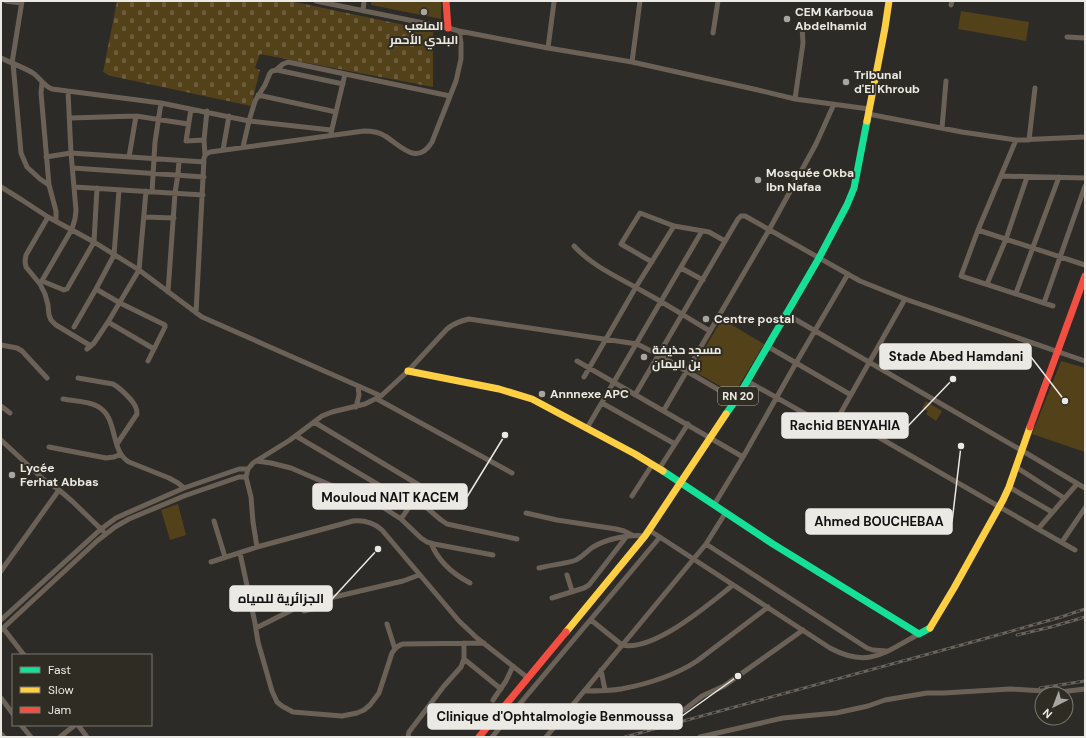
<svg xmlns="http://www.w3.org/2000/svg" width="1086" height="738" font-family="'DM Sans',Cairo,sans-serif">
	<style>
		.cemetery { fill: url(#cemetery-stones) }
		.garden { fill: #53411a }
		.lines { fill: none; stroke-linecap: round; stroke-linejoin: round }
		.street { stroke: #6b6157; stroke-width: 5 }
		.fast { stroke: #16e098; stroke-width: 7 }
		.slow { stroke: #ffcf43; stroke-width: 7 }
		.jam { stroke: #f24e42; stroke-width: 7 }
		.rail-casing { stroke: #6a645e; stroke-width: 3 }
		.rail { stroke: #2f2c24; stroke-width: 1.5; stroke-dasharray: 4.5; stroke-linecap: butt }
		.poi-dot { fill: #a8a6a2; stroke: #2f2c24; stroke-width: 1.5 }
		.labels { text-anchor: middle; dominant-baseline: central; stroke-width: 4; stroke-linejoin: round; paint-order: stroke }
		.shield { fill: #2f2c24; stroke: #b3b0aa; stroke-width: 1 }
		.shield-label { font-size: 11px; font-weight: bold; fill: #ebe9e4 }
		.poi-label { font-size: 12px; font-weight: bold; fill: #ebe9e4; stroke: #2f2c24; text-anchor: start }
		.leader { fill: none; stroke: #ebe9e4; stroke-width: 1.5 }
		.callout-dot { fill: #ebe9e4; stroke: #2f2c24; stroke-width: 1.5 }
		.callout { fill: #ebe9e4; stroke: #ebe9e4; stroke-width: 1.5 }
		.callout-label { font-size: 13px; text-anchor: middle; font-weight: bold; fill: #111 }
	</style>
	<defs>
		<pattern id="cemetery-stones" width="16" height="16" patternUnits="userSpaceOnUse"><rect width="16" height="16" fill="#53411a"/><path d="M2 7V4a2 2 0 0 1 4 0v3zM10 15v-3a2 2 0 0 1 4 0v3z" fill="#6c5c3b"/></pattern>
	</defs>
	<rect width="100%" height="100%" fill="#2c2b27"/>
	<path class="cemetery" d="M117 1H290L433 31V87L260 54 255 68 260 70 251 106 111 76 103 72Z"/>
	<path class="garden" d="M371 1H441V19L371 5Z
		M961 11 1029 22 1026 41 958 29Z
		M722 319 764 344 734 394 692 370Z
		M1061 361 1085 368V452L1032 434Z
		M926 401 942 411 936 421 926 414 928 411 922 408Z
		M178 504 186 535 170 540 161 510Z"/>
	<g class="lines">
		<path class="street" d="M6 1 21 3
			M316 1 448 28 459 31 548 48 632 62 758 90 795 99 869 109
			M951 5 952 1
			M363 11 364 1
			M713 33 718 1
			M1067 37 1085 38
			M548 48 554 2
			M1 58C11 63 23 67 33 73 40 78 44 86 52 89L161 103 249 121 331 130
			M632 62 640 1
			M12 63 22 1
			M13 63 21 153 27 167 40 179 49 185
			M276 70 283 64 288 62 450 96
			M42 82 41 93 49 185 56 211V221
			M258 95 336 112
			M795 99 803 43 802 26
			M191 109 186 141 204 140
			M868 114 962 132 1016 140 1085 137
			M70 118 136 116 188 124
			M942 128 946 81
			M331 133 345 74
			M1016 140 978 230 961 276 1053 306
			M1029 140 1035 88
			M243 147 249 121 255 101 265 85 270 73 272 71 277 70 343 84
			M223 150 229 116
			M205 155 204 140 207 111
			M46 157 71 153 204 162
			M129 157 136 116
			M73 168 204 177
			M1001 176 1085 178
			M1 187 22 200 48 217 94 242 139 270 202 317 381 396
			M74 187 203 195
			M152 192 155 142 161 103
			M48 217 26 255 25 261 26 267 40 284 45 294 48 305 49 315 51 320 56 325 91 346
			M145 217 174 218
			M978 230 1085 265
			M574 246C593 267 620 278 644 292 666 304 688 318 710 331
			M652 262 621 244 640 213 674 226 709 232 725 241
			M681 268 703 280
			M42 281 64 290 67 289 94 242 97 188
			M40 284 72 229 75 219 76 210 71 153 68 91
			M987 284 1006 239 1027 177
			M96 289 120 303 165 325V327L148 361
			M168 292 175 193 178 174 179 161
			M1016 293 1059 177
			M1044 303 1085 186
			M196 313 204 158 206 154 210 152 364 131C372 131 379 132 385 136 400 145 417 167 432 142L456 81 461 59V43L459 31
			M786 314 1021 450 1085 488
			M108 322 154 349
			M74 327 96 289 114 255 119 190
			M1 345 17 348 22 351 47 378
			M767 346 851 395
			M87 349 94 343 108 322 139 270 146 191
			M577 361 743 457 714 505
			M584 377 636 287 674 226
			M78 378 113 384C120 388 134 401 136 408 137 410 137 411 137 414L117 444
			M747 381 825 425H831L835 423 905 299
			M635 395 738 219 741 216H745L860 281 905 299 1085 361
			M63 399C74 401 88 401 97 406 119 417 109 450 129 462L169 478 178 483 184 488
			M377 399 512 473
			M602 403 675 444
			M1 406 10 413
			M356 407 359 395 358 386
			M664 410 769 230 816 144 834 104
			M840 415 1038 529 1077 484
			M314 422 419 485 420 488V491L401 519
			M587 428 702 231
			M296 436 411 504
			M1 440 43 479 59 490 72 501 103 531
			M49 447 106 458 114 457 121 454
			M743 457 796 363 848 274
			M256 461 271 463 291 468 384 508 401 519 421 538 427 542 434 544 493 555
			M1016 467 1064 498
			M659 469 688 424
			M1009 487 1052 512
			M632 496 652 465
			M413 501 427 508 441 520 447 524 517 539
			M526 513 557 520 616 529 624 531 632 535
			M214 521 225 557
			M1038 529 1075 550
			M649 530 830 648C869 669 885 652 919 634
			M1062 542 1085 508
			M431 543C438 561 453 574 470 583
			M706 544 867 648 873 650 886 651
			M257 547 253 522 251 497 246 477 248 469 253 463 290 440 322 416 332 412 365 404 381 396 408 371 447 329C454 323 460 321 469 319L637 344 659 355 736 400
			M240 553 255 623 258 642 272 691 277 702 282 706 293 712 342 716 357 713 364 710 370 705 379 693 392 653C395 648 398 645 403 644L484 643
			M211 562 257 547 353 521C364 520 373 522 382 530L459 621 477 638 528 678
			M539 568C550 565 565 564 576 560 582 557 587 551 593 547 606 539 630 534 645 536
			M1 571 59 490
			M567 575 572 591
			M313 595 316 596 318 606 316 608 304 611 302 609 300 599Z
			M552 598 584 588 589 585 627 536
			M317 601 403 581 419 575
			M1 620 101 529 116 518 127 513 184 488 239 469H248
			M591 620 622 645C654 652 709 604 733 585
			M387 624 395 649
			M3 628 24 655
			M256 628 296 608 301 604
			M1 630 97 541 115 527 129 519 184 496 239 477H246
			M464 659 501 689
			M601 670 605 690
			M584 691C596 691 609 691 621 689 648 684 674 676 697 661L768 607
			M1 698 13 714
			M493 700 506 681 513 666
			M684 710 702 696 724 686 803 630
			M21 725 31 737
			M78 725 87 737
			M1 734 4 737
			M60 737 75 725
			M408 737 409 732 444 686 461 667 464 659V643
			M492 737 660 537
			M546 737 706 544 726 512
			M700 737 783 718 836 713 868 706 885 700 927 693H944L1010 689 1060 692 1085 689"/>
		<path class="fast" d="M726 414 738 397 819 258 847 205 854 188 867 121
			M663 471 773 544 919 634 930 628"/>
		<path class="slow" d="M867 121 885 28 889 1
			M408 371 499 389 532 399 635 454 663 471
			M930 628 954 588 1003 500 1009 487 1030 427
			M566 632 645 536 726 414"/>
		<path class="jam" d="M446 1 448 28
			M1030 427 1085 276
			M479 737 566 632"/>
		<g class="rail-casing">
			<path id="rail" d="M1017 635 1051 627 1085 617
				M1040 688 1085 681
				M625 737 987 638 1061 617 1085 609"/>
		</g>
		<use href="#rail" class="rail"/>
	</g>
	<g class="poi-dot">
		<circle cx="424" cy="12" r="4"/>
		<circle cx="787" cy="19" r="4"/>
		<circle cx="846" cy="82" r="4"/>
		<circle cx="758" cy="180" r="4"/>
		<circle cx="706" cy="319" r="4"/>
		<circle cx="644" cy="357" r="4"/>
		<circle cx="542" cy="394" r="4"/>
		<circle cx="12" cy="475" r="4"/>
	</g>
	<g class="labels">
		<rect class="shield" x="718" y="387" width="40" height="18" rx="3"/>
		<g class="shield-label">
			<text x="738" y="396">RN 20</text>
		</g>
		<g class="poi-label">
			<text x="795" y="12">CEM Karboua<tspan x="795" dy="14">Abdelhamid</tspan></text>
			<text x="424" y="26" text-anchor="middle">الملعب<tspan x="424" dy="14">البلدي الأحمر</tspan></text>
			<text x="854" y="75">Tribunal<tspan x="854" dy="14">d'El Khroub</tspan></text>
			<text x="766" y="173">Mosquée Okba<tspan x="766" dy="14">Ibn Nafaa</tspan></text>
			<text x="714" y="319">Centre postal</text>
			<text x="652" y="350">مسجد حذيفة<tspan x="652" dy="14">بن اليمان</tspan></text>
			<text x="550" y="394">Annnexe APC</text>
			<text x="20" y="468">Lycée<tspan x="20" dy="14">Ferhat Abbas</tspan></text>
		</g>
	</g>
	<path class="leader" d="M1065 401L1031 357M953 379L908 426M505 435L467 497M961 446L952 522M378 549L332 599M738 676L682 716"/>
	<g class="callout-dot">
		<circle cx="1065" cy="401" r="4"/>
		<circle cx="953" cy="379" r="4"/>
		<circle cx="505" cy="435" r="4"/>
		<circle cx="961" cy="446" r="4"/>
		<circle cx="378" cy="549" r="4"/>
		<circle cx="738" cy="676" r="4"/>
	</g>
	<g class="callout">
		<rect x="880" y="344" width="151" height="25" rx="4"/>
		<rect x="782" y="413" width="126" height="25" rx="4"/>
		<rect x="313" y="484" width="154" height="25" rx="4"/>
		<rect x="806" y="509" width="146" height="25" rx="4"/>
		<rect x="230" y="586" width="102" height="25" rx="4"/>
		<rect x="428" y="704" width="254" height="25" rx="4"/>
	</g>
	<g class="callout-label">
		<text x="956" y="361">Stade Abed Hamdani</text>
		<text x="845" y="430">Rachid BENYAHIA</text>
		<text x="390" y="502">Mouloud NAIT KACEM</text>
		<text x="879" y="526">Ahmed BOUCHEBAA</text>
		<text x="281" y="603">الجزائرية للمياه</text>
		<text x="555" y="721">Clinique d'Ophtalmologie Benmoussa</text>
	</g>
	<rect width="1086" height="738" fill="none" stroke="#ebe9e4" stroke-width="4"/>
	<rect x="12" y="654" width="140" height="72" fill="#2f2c24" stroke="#7a7871"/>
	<rect x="20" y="667" width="20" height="6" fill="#16e098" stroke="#7a7871"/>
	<text x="48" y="674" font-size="12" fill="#ebe9e4">Fast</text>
	<rect x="20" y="687" width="20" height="6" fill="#ffcf43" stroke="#7a7871"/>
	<text x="48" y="694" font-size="12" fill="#ebe9e4">Slow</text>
	<rect x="20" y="707" width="20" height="6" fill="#f24e42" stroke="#7a7871"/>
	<text x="48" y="714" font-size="12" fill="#ebe9e4">Jam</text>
	<g transform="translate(1054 706) rotate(222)"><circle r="19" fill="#2f2c24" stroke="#7a7871"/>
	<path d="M0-3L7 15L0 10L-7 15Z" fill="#a8a6a2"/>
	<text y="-6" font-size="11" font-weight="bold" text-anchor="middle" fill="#ebe9e4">N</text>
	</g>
</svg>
